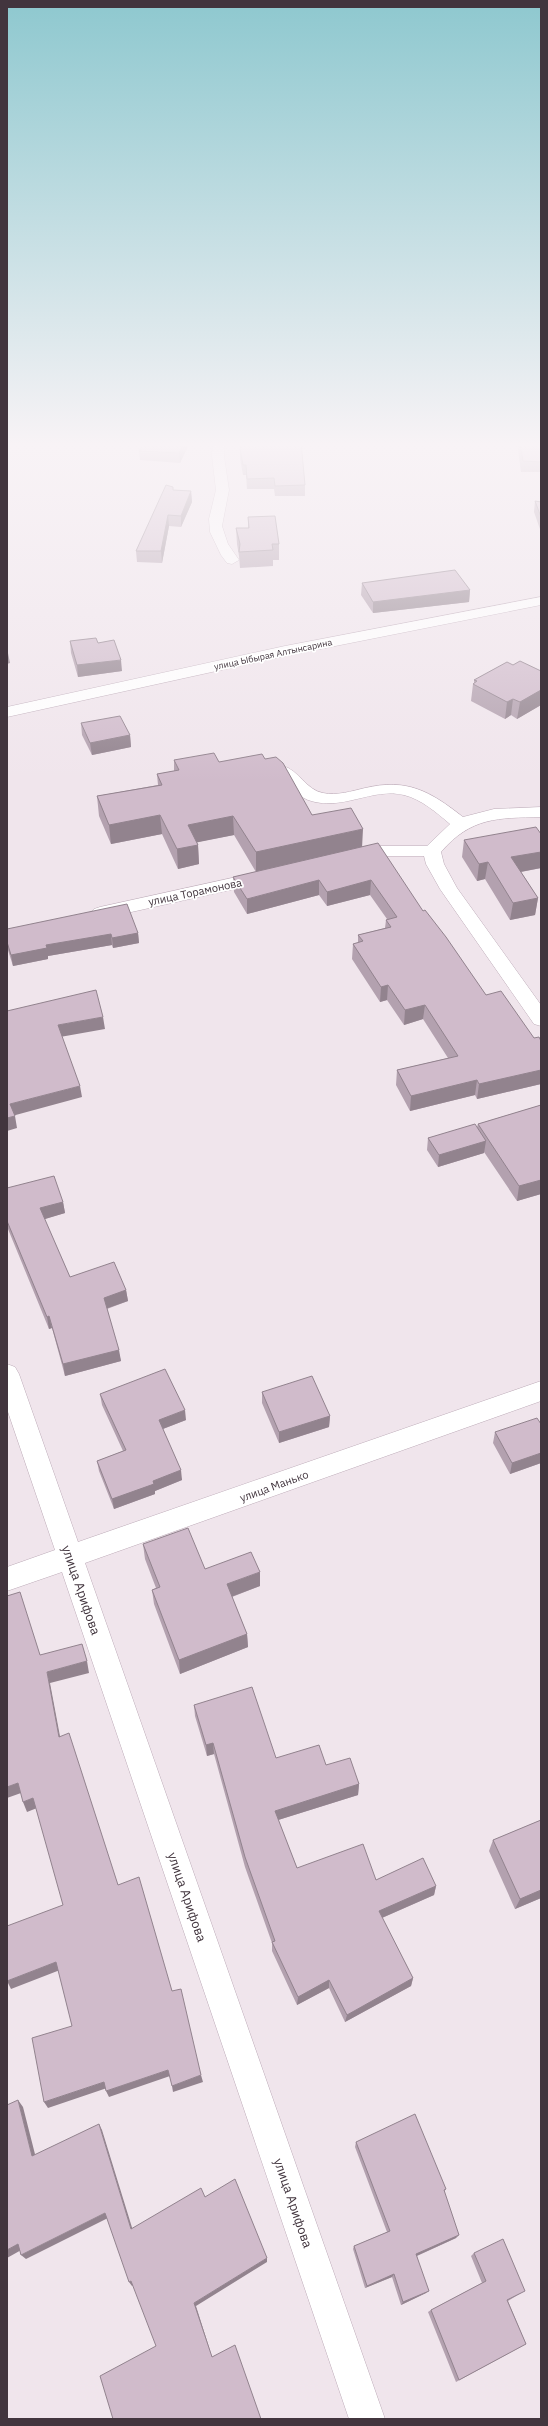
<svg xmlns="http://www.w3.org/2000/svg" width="548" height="2426" font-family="'IBM Plex Sans',sans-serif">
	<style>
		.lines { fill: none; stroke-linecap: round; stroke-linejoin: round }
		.minor-casing { stroke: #bdabb8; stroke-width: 1 }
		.minor { fill: #fff; fill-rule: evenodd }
		.wall { fill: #b3a1af }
		.shaded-wall { fill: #92838e }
		.building { fill: #d0bbcb; stroke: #92838e }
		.labels { text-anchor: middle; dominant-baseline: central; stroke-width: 3.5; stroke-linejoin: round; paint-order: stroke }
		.far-street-label { font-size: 9px; fill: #42353e; stroke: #fff }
		.street-label { font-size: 11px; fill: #42353e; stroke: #fff }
		.near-street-label { font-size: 13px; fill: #42353e; stroke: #fff }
	</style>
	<rect width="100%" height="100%" fill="#f0e5ec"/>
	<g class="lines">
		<g class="minor-casing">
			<path id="minor" d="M213 442H225L224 456 229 490 222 526 228 544 239 560 232 564 227 563 221 555 210 532 209 519 216 490 212 456Z
				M541 597V605L285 656 7 717V707L285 646Z
				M283 766C299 770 306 790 323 793 337 796 352 791 365 788 407 778 430 791 463 817L494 809 541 807V817C498 818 471 817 441 852L444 864 457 888 541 1005V1026L534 1024 440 889 426 864 424 856H380L354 862 348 861 345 857 348 853 380 846H427L450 824C437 813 421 799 404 795 372 787 342 812 308 800 296 795 287 782 277 775L275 771 277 767Z
				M264 871 270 873 273 877 270 881 100 919 94 917 91 913 94 909 100 907Z
				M7 1364 15 1367 19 1374 78 1542 541 1381V1401L85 1563 385 2419H349L62 1572 7 1591V1567L55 1550 7 1409Z"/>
		</g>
		<use href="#minor" class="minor"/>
	</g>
	<path class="wall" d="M190 442 180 463 140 460 139 451Z
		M242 442H304H301L305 485V496H275L274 489H247L246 475H243L240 458V448Z
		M517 442H541V472H521Z
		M173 490 191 491 192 502 181 527 169 526 162 563 137 562 136 551Z
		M535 501 541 502V532L534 512Z
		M248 517 279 544V560H273V566L240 568 239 556 237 544 236 528H248Z
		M362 583 470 590 469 602 373 613 361 595Z
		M70 641 98 643 122 671 78 677 71 653Z
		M513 665 541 671V705L517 719 511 715 505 719 471 701 473 684 474 683V680Z
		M81 723 130 735 131 747 92 755 82 735Z
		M265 759 312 815 362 847 423 911 486 995 534 1038 541 1041V1084L477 1099 475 1095 410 1111 396 1085 397 1070 448 1058 423 1019 404 1025 387 1000 380 1002 352 959 353 944 358 943V935L385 928 386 920 387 919 370 895 327 906 319 895 247 914 234 892 233 877 279 867 256 872 234 835 197 842 198 845 199 864 178 869 162 834 111 844 99 816 97 796 158 785 157 774 174 771V760L219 762Z
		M541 834V868L521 872 538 898 535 915 510 920 485 879 477 881 462 857 464 840Z
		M7 929 138 933 139 943 113 948 112 945 48 956V959L13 966 7 947Z
		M541 1105V1194L517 1201 484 1152V1153L438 1167 427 1150 428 1138 477 1127 478 1124Z
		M7 1188 63 1202 65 1213 44 1219 70 1277 126 1290 128 1301 107 1309 121 1361 65 1376 52 1328 49 1329 8 1229H7Z
		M262 1392 330 1416 329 1427 279 1443 262 1403Z
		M100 1394 186 1420 163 1429 182 1480 155 1491V1494L114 1509 99 1471 97 1461 123 1451 102 1405Z
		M541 1424V1463L510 1474 493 1443 495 1432Z
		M143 1544 205 1569 260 1586 232 1597 247 1634 248 1647 180 1674 154 1604 152 1590 156 1588 145 1559Z
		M194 1705 276 1758 326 1765 359 1784 358 1795 278 1820 297 1868 376 1880 436 1886 434 1895 382 1918 413 1978 411 1986 345 2022 329 1988 297 2005 272 1951V1943L245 1867 214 1754 207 1756 195 1716Z
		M541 1820V1898L515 1909 489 1851 493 1840Z
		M356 2142 446 2189 444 2192 456 2238 417 2256 426 2293 401 2305 392 2277 365 2288 353 2249 354 2246 387 2232 355 2147Z
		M474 2253 521 2293 508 2301 526 2344 456 2382 428 2312 431 2310 482 2283 471 2256Z"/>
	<path class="shaded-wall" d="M185 442H190L180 463 179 453Z
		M191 491 192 502 181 527V516Z
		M168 515 169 526 162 563 161 551Z
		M470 590 469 602 373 613V602Z
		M7 648 10 663 7 664Z
		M121 660 122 671 78 677 77 665Z
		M541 682V705L517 719 520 702Z
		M513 699 511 715 505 719 507 702Z
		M130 735 131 747 92 755 90 743Z
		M160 815 162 834 111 844 109 825Z
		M233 816 234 835 189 844 188 825Z
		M363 829 362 848 256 872V852Z
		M198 845 199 864 178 869 177 849Z
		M541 852V868L509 874 511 857Z
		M488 862 485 879 477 881 479 864Z
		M319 880V895L247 914V899Z
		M371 880 370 895 327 906V892Z
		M538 898 535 915 510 920 513 903Z
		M138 933 139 943 113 948 112 938Z
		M111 934 112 945 48 956V959L13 966 11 955 46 945Z
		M388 985 387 1000 380 1002 381 987Z
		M425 1005 423 1019 404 1025 405 1010Z
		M103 1017 105 1029 60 1037 58 1025Z
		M541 1070V1084L477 1099 479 1084Z
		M477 1080 475 1095 410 1111 411 1096Z
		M80 1086 82 1097 12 1116 10 1104Z
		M15 1116 17 1128 7 1131V1118Z
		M486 1141 484 1153 438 1167 439 1155Z
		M541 1180V1194L517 1201 519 1186Z
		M63 1202 65 1213 42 1220 40 1208Z
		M126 1290 128 1301 105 1309 104 1298Z
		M49 1316 52 1328 49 1329 47 1317Z
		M119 1350 121 1361 65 1376 63 1364Z
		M185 1410 186 1420 160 1430 159 1420Z
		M330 1416 329 1427 279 1443V1432Z
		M541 1453V1463L510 1474 512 1463Z
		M181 1470 182 1480 155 1491V1494L114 1509 112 1499 153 1481Z
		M260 1572V1586L228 1598 227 1584Z
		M247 1634 248 1647 180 1674 179 1660Z
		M87 1661 89 1673 50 1683 62 1747 59 1737 47 1672Z
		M213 1743 214 1754 207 1756 206 1745Z
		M18 1783 21 1793 7 1798V1787Z
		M359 1784 358 1795 275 1821V1811Z
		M33 1798 37 1808 27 1812 23 1802Z
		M436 1886 434 1895 377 1920 379 1911Z
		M541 1890V1898L515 1909 520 1899Z
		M56 1962 60 1970 11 1989 7 1981Z
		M413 1978 411 1986 345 2022 347 2015Z
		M329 1980V1988L297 2005 298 1997Z
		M168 2070 170 2076 109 2097 106 2091Z
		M201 2075 203 2082 173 2092 172 2086Z
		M104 2082 107 2088 48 2108 44 2102Z
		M18 2100 23 2107 37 2162 32 2156Z
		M99 2124 102 2130 134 2234 131 2229Z
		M105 2213 108 2218 26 2259 21 2255Z
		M459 2235 456 2238 414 2257 416 2254Z
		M18 2244 23 2249 7 2258V2250Z
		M267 2258V2262L196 2306 213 2360 194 2303Z
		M394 2274 392 2277 365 2288 367 2286Z
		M131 2281 134 2285 132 2286 129 2282Z
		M429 2291 426 2293 401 2305 403 2302Z"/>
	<path class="building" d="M144 442H185L179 453 139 451Z
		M242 442H301L305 485 275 486 274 478 247 479 246 465H243L240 448Z
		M520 442H541V462L523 461Z
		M166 485 173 487V490L191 491 181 516 168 515 161 551H136Z
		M535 501 541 502V517Z
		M275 516 279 544H272L273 550 239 552 240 544 236 528H249L248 517Z
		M455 570 470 590 373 602 362 583Z
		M96 638 98 643 114 640 121 660 77 665 70 641Z
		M520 661 541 671V690L520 702 513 699 507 702 473 684 477 681 474 680 507 662 513 665Z
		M120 716 130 735 90 743 81 723Z
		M214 753 219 762 262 754 265 759 276 757 283 763 312 815 351 808 363 829 256 852 233 816 188 825 198 845 177 849 160 815 109 825 97 796 162 785 157 774 179 770 174 760Z
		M536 827 541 834V852L511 857 538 898 513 903 488 862 479 864 464 840Z
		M378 843 423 911 425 910 446 937 486 995 501 991 534 1038 539 1037 541 1041V1070L479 1084 477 1080 411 1096 397 1070 458 1056 425 1005 405 1010 388 985 381 987 353 944 363 941 358 935 391 927 386 920 397 917 371 880 327 892 319 880 247 899 233 877Z
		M127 904 138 933 112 938 111 934 46 945 47 948 11 955 7 942V929Z
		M96 990 103 1017 58 1025 80 1086 10 1104 15 1116 7 1118V1011Z
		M541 1105V1180L519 1186 478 1124Z
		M475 1124 486 1141 439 1155 428 1138Z
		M54 1176 63 1202 40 1208 70 1277 114 1262 126 1290 104 1298 119 1350 63 1364 49 1316 47 1317 7 1221V1188Z
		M165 1369 185 1410 159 1420 181 1470 153 1481 154 1484 112 1499 97 1461 126 1450 100 1394Z
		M312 1376 330 1416 279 1432 262 1392Z
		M537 1418 541 1424V1453L512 1463 495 1432Z
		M188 1528 205 1569 251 1552 260 1572 227 1584 247 1634 179 1660 152 1590 160 1587 143 1544Z
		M20 1592 40 1655 82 1644 87 1661 47 1672 59 1737 69 1733 118 1885 139 1877 172 1991 181 1989 201 2075 172 2086 168 2070 106 2091 104 2082 44 2102 32 2038 72 2026 56 1962 7 1981V1926L63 1905 33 1798 23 1802 18 1783 7 1787V1596Z
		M252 1687 276 1758 319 1745 326 1765 350 1758 359 1784 275 1811 297 1868 363 1844 376 1880 423 1858 436 1886 379 1911 413 1978 347 2015 329 1980 298 1997 272 1942 275 1941 245 1857 213 1743 206 1745 194 1705Z
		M541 1820V1890L520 1899 493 1840Z
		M18 2100 32 2156 99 2124 131 2229 201 2188 205 2197 235 2179 267 2258 194 2303 212 2357 235 2345 261 2419H113L100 2376 156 2346 131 2281 129 2282 105 2213 21 2255 18 2244 7 2250V2105Z
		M415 2114 446 2189 444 2190 459 2235 416 2254 429 2291 403 2302 394 2274 367 2286 354 2246 390 2231 356 2142Z
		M503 2239 525 2291 507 2300 526 2344 459 2380 431 2310 486 2281 474 2253Z"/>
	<linearGradient id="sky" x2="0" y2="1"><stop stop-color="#8ec8cf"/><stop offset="0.57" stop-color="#f8f3f6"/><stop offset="1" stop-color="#f8f3f6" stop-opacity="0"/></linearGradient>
	<rect width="548" height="781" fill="url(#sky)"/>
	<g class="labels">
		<g class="far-street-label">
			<text transform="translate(273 654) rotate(-12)">улица Ыбырая Алтынсарина</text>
		</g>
		<g class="street-label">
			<text transform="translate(195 892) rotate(-12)">улица Торамонова</text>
			<text transform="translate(274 1486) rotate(-20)">улица Манько</text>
		</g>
		<g class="near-street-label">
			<text transform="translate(81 1590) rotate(71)">улица Арифова</text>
			<text transform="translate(187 1897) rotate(71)">улица Арифова</text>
			<text transform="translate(293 2203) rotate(71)">улица Арифова</text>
		</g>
	</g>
	<rect width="548" height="2426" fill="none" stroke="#42353e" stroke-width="16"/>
</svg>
